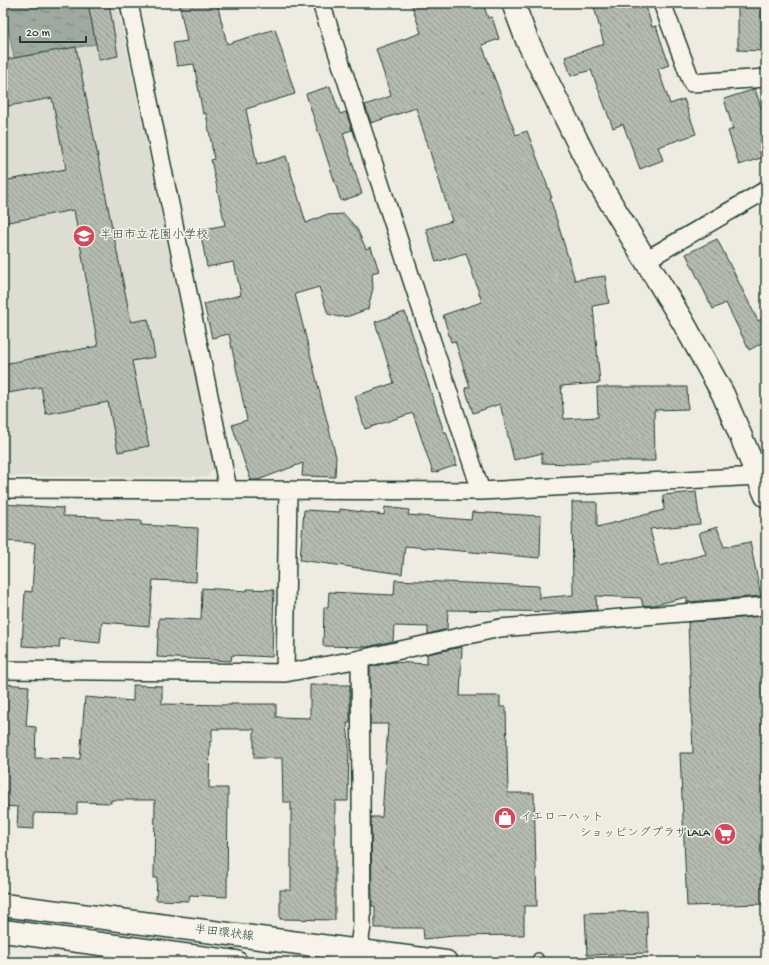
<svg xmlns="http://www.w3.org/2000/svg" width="769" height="965" font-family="'Gochi Hand','Klee One',sans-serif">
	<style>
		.built { fill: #ddddd2 }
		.water { fill: url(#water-ripples); stroke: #6c7e74 }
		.building { fill: url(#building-back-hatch); stroke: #1f3d34 }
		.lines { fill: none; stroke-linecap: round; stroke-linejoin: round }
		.lane-casing { stroke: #1f3d34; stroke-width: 12 }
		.street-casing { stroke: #1f3d34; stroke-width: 20 }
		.secondary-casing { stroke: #1f3d34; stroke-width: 25 }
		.lane { stroke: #f7f3e8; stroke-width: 9 }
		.street { stroke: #f7f3e8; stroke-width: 17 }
		.secondary { stroke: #f7f3e8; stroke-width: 22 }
		.labels { text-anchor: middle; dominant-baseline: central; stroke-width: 3; stroke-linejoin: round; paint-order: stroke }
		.poi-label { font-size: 12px; fill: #1f3d34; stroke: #f7f3e8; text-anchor: start }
		.street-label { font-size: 12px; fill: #1f3d34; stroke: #f7f3e8 }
	</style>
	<defs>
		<pattern id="water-ripples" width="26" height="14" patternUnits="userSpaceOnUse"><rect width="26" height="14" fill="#9fa99f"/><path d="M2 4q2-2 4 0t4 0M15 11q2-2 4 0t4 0" fill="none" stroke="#818b82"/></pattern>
		<pattern id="building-back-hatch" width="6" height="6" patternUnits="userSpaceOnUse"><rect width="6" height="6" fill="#b5bbb0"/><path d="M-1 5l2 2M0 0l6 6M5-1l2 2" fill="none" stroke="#939990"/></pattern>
	</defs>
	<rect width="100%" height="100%" fill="#eeece1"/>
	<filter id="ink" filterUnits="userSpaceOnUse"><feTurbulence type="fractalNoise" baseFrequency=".025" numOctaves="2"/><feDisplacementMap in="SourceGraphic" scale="8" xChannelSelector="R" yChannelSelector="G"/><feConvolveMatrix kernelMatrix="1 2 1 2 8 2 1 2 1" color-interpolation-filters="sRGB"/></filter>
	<g filter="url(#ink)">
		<path class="built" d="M3 3H117L214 468 207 477 3 476Z"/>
		<path class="water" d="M19 3H88L96 44 14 58 4 6Z"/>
		<path class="building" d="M88 3H109L118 56 99 60Z
			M179 3H217L227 44 275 29 295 94 246 109 257 165 286 156 306 223 325 215 344 214 357 229 366 249 371 247 379 271 372 273 373 288 368 309 349 316 339 317 328 314 319 287 295 294 336 457 335 477 302 476 303 463 258 480H251L245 464 232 425 247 420 229 334 212 338 204 304 241 295 234 262 207 267 200 230 225 225 211 160 214 159 206 113 203 114 194 64 177 66 173 43 187 41Z
			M411 3H483L488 18 492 17 499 39 482 45 516 135 527 131 552 198H550L575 280 605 276 609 303 593 306 600 383 561 386 564 419 598 417 597 387H687L688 409 654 410 655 461H590V463L572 464 542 463V453L514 460 500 404 473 413 465 388 470 387 455 341 451 342 443 315 482 302 466 253 436 262 426 229 452 221 416 108 371 123 365 105 391 96 376 49 421 33Z
			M593 3H645L652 27 656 26 669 65 658 69 670 104 684 99 696 134 658 147 663 160 640 169 623 124 613 128 591 70 571 76 565 57 604 44Z
			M738 3H762V51L738 50Z
			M76 47 131 322 148 319 155 357 132 361 149 446 118 452 108 402 46 414 41 387 3 394V364L98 346 74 210 3 223V181L66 169 52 98 3 107V60Z
			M330 86 340 114 346 112 352 130 343 133 362 194 341 201 306 94Z
			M755 89 766 123V150L760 152 761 158 739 165 728 131 733 129 724 99Z
			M717 239 758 321 766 317V341L749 350 726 303 713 309 686 254Z
			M405 312 444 432H446L457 465 433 473 413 413 365 429 355 396 394 383 375 322Z
			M696 492 700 524 650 529 659 566 706 554 699 533 717 527 724 547 750 542 761 596 687 602V597L654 605 643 606 641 598 596 596 597 610 569 612 448 610 447 629 428 634V627L394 626 393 641 367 647 323 646 324 607H328L329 592 394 595 395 580 539 586V598L573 595 572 502H597V527L664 510 663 495Z
			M3 504 63 508V516L100 517V519L141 521V525L198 528 196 582 153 580 149 626 102 622 100 643 60 639 59 648 22 646 25 591 32 592 35 543 3 541Z
			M385 507 409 510 408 515 471 520 472 512 541 516 540 558 405 546 402 574 300 560 304 510 340 512V509L384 515Z
			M202 588 247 591V589L274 590 272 657 232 655 231 661 157 657 159 618 201 620Z
			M765 616 766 623V904L687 906 680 753H693L688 622Z
			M462 647 460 696H500V707H506L508 793H534L537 906H524V935L454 936 424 939 423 928H375V906H372L371 817H382L388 724H370V667L393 662 427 664V654Z
			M3 684 29 686 26 726 36 727 35 758 80 759 85 697 133 701V685L162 686V704L231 705V704H276V717L310 718V685H350V723H347L349 744 348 801H335V920L280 919V890H291V802H283L282 758H254V729H212V741H210L209 788H228L227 897 190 895 189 901 156 900 157 878H154L155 800H111V803L77 802V814L34 813V829L17 828 18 807 3 806Z
			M647 911 648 953 587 955 585 913Z"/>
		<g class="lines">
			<g class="lane-casing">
				<path id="lane" d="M538 962V958"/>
			</g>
			<g class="street-casing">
				<path id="street" d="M129 3 228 489
					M321 3 481 491
					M662 3 692 83 766 78
					M646 260 766 190
					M3 489 481 491 758 476
					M3 670 285 673 360 659 500 628 766 606
					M285 673 288 491
					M358 951 362 926 360 659"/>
			</g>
			<g class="secondary-casing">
				<path id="secondary" d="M513 3 527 40 594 175 683 322 723 394 766 496
					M3 905 446 962
					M3 931 236 962"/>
			</g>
			<use href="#lane" class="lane"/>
			<use href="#street" class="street"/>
			<use href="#secondary" class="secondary"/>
		</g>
	</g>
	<defs>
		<g id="school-disc" transform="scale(1.15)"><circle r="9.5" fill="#d1495b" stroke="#f7f3e8"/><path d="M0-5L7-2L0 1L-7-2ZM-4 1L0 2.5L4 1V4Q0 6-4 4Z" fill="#fff"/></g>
		<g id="shop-disc" transform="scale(1.15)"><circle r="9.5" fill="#d1495b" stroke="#f7f3e8"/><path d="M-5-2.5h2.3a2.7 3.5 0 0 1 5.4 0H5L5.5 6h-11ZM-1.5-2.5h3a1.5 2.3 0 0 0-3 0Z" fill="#fff"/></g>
		<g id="supermarket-disc" transform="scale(1.15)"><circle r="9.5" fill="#d1495b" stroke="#f7f3e8"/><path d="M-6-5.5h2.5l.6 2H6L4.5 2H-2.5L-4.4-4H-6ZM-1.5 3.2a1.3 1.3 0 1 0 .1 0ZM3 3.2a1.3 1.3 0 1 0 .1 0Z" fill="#fff"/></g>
	</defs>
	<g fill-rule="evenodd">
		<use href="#school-disc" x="84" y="236"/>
		<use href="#shop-disc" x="505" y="818"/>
		<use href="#supermarket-disc" x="725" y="834"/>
	</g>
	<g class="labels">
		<g class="poi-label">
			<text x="100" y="236">半田市立花園小学校</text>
			<text x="520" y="818">イエローハット</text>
			<text x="710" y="834" text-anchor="end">ショッピングプラザLALA</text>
		</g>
		<g class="street-label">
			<text transform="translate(224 934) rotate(7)">半田環状線</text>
		</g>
	</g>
	<rect width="769" height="965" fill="none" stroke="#f7f3e8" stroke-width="16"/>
	<rect x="8" y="8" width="753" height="949" fill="none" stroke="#1f3d34" stroke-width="1.5" filter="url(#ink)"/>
	<path d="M20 36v6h66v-6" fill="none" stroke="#1f3d34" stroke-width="2"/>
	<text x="26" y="36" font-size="12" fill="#1f3d34" stroke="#f7f3e8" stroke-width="3" paint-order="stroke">20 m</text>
</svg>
